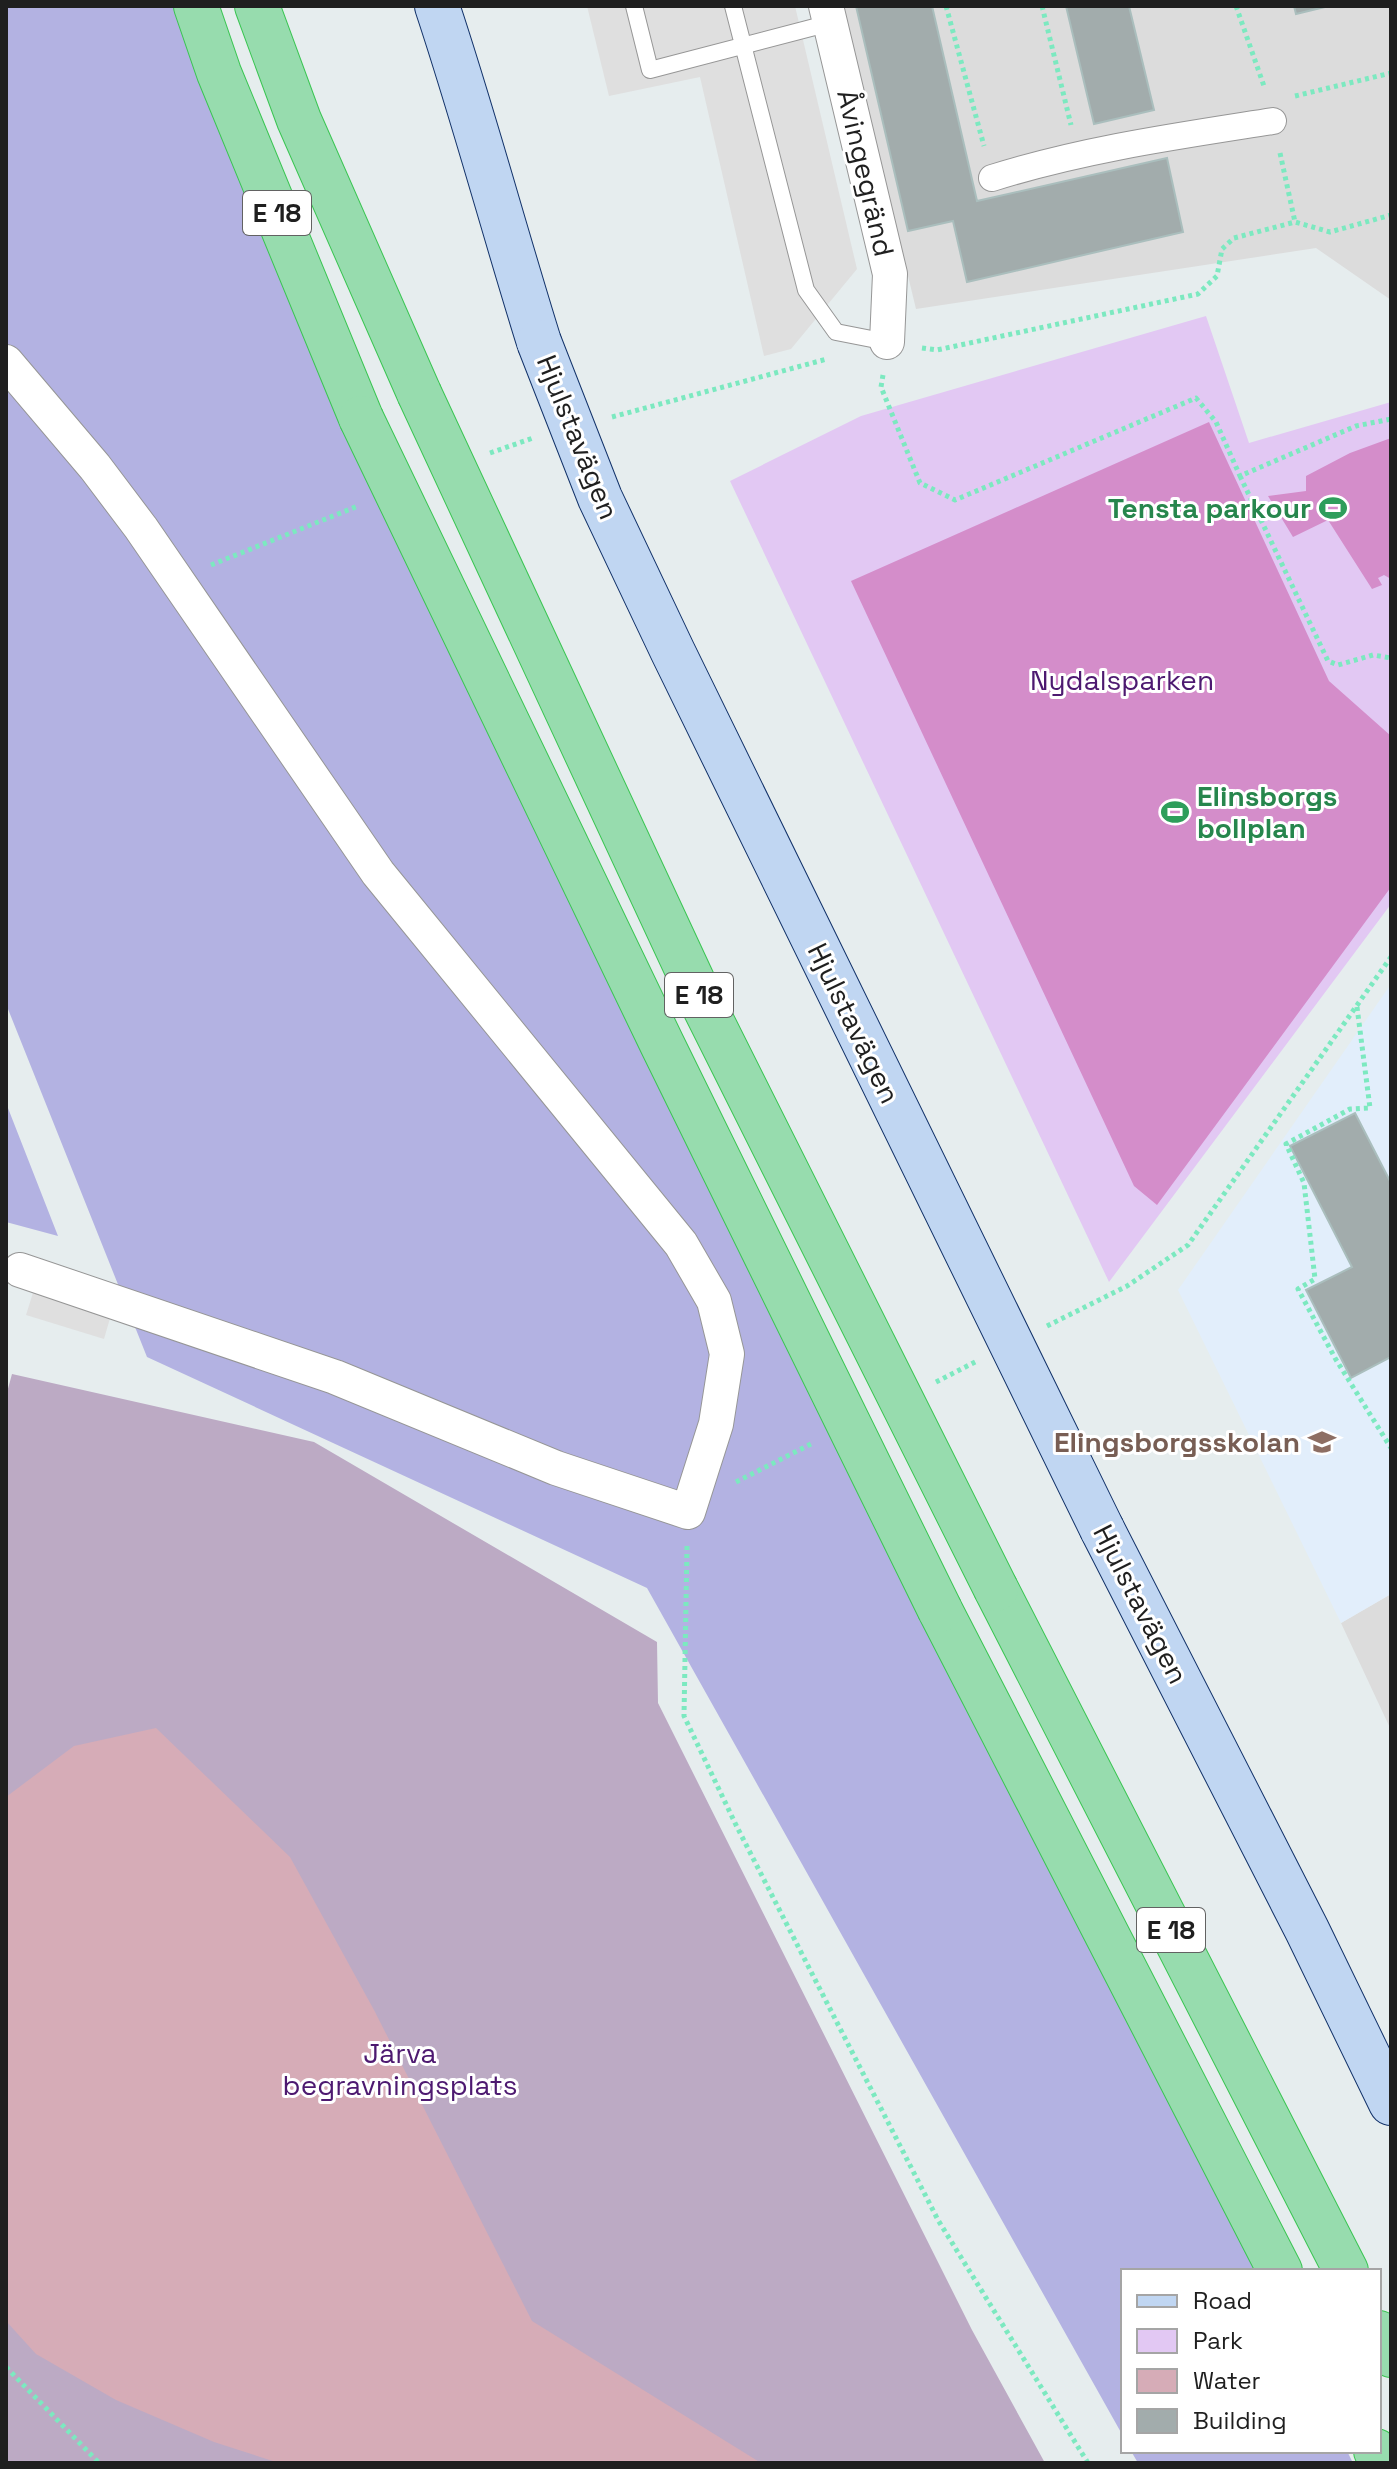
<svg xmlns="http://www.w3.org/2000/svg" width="1397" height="2469" font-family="'Space Grotesk',sans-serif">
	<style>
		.residential { fill: #dcdcdc }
		.education { fill: #e2eefb }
		.grass { fill: #b3b2e2 }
		.cemetery { fill: #bcaac4 }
		.park { fill: #e2c8f3 }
		.pitch { fill: #d48dca }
		.parking { fill: #dfdfdf }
		.water { fill: #d6acb7 }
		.building { fill: #a2acac; stroke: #aabebd; stroke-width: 2 }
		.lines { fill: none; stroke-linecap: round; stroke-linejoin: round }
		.service-casing { stroke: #969696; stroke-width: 18 }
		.pedestrian-casing { stroke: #969696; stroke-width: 28 }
		.minor-casing { stroke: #969696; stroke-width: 36 }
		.secondary-casing { stroke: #123269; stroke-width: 46 }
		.motorway-casing { stroke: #3ac552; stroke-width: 46 }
		.path { stroke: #7ce9c0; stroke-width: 5; stroke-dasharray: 4 4; stroke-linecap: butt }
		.service { stroke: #fff; stroke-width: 16 }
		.pedestrian { stroke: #fff; stroke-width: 26 }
		.minor { stroke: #fff; stroke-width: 34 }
		.secondary { stroke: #c0d6f2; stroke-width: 44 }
		.motorway { stroke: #97dcae; stroke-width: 44 }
		.secondary-bridge-casing { stroke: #123269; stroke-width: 46; stroke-linecap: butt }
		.motorway-bridge-casing { stroke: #3ac552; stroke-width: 46; stroke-linecap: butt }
		.secondary-bridge { stroke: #c0d6f2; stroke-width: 44 }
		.motorway-bridge { stroke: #97dcae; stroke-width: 44 }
		.labels { text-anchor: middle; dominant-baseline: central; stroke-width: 6; stroke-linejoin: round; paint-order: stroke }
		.shield { fill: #fff; stroke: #626262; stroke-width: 2 }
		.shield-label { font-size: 26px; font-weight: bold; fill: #1f1f1f }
		.street-label { font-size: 28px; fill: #1f1f1f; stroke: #fff }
		.leisure-label { font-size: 28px; font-weight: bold; fill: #27864d; stroke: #fff; text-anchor: end }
		.park-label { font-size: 28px; fill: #4d1970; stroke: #fff }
		.education-label { font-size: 28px; font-weight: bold; fill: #785e54; stroke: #fff; text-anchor: end }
	</style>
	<rect width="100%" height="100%" fill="#e6edee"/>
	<path class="residential" d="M843 6H1391V300L1316 248 916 309Z
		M1391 1594V1730L1341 1623Z"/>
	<path class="education" d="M1391 984V1594L1341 1623 1178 1290Z"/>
	<path class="grass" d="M6 6H183L1260 2271H1123V2436L647 1588 147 1357 6 1004Z
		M6 1103 58 1236 6 1222Z
		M1131 2451H1347L1353 2463H1138Z"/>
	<path class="cemetery" d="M12 1374 314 1442 657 1642 658 1703 972 2330 1045 2463H6V1396Z"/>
	<path class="park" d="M1206 316 1249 443 1391 402V904L1109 1282 730 481 861 416Z"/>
	<path class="pitch" d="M1209 422 1329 681 1391 736V887L1157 1205 1134 1186 851 581Z
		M1391 438V579L1384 575 1378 578 1382 585 1372 589 1328 520 1293 537 1268 496 1306 491V476L1350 453Z"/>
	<path class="parking" d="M587 6H795L857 269 791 349 764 356 700 77 609 96Z
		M38 1277 115 1301 104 1339 26 1315Z"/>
	<path class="water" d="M156 1728 290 1857 374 2010 532 2321 761 2463H279L214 2442 116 2400 36 2354 6 2321V1797L74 1746Z"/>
	<path class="building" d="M856 6H932L977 201 1167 158 1183 232 967 282 953 221 908 231Z
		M1066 6H1129L1154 110 1094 124Z
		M1294 6H1329L1296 14Z
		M1355 1113 1391 1183V1357L1351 1378 1306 1290 1352 1267 1290 1146Z"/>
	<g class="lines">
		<g class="service-casing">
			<path id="service" d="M634 6 650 70 830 23
				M733 6 806 290 836 332 887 342"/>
		</g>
		<g class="pedestrian-casing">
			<path id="pedestrian" d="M992 178C1084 149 1178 136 1273 121"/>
		</g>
		<g class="minor-casing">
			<path id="minor" d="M826 6 890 274 887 342
				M6 362 95 467 141 528 378 873 681 1244 714 1301 727 1354 716 1424 688 1512 556 1468 335 1377 20 1270"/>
		</g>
		<g class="secondary-casing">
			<path id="secondary" d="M437 6C474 117 504 230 539 342
				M1102 1529 1307 1930 1391 2103"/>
		</g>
		<g class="motorway-casing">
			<path id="motorway" d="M196 6 219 73 361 418
				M257 6 299 120 419 393
				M996 1589 1346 2271
				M940 1610 1280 2271
				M1379 2333 1391 2355
				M1376 2451 1382 2463"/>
		</g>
		<path class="path" d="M946 6 984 146
			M1042 6 1071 125
			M1236 6 1265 89
			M1295 96 1391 73
			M1280 153 1295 222
			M922 348 937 350 1198 294 1217 276 1222 249 1234 238 1295 222 1330 232 1391 215
			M883 375 881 387 920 483 955 500 1196 398 1216 422 1240 476 1356 426 1391 419
			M612 417 827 359
			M490 453 533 438
			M1240 476 1328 661 1338 665 1373 655 1391 658
			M211 565 358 506
			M1357 1007 1370 1108 1350 1109 1286 1144 1304 1183 1315 1279 1298 1289 1335 1358 1391 1448
			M1047 1326 1127 1286 1188 1245 1391 957
			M936 1382 977 1361
			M736 1482 813 1443
			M687 1546 684 1716 736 1825 938 2220 1088 2463
			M6 2367 99 2463"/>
		<use href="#service" class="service"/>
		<use href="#pedestrian" class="pedestrian"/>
		<use href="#minor" class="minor"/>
		<use href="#secondary" class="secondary"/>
		<use href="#motorway" class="motorway"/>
		<g class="secondary-bridge-casing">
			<path id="secondary-bridge" d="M539 342 600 498 673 652 1102 1529"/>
		</g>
		<g class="motorway-bridge-casing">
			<path id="motorway-bridge" d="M419 393 706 1010 996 1589
				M361 418 662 1044 940 1610"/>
		</g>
		<use href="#secondary-bridge" class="secondary-bridge"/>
		<use href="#motorway-bridge" class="motorway-bridge"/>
	</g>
	<defs>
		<g id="stadium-bare" transform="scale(2.16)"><path d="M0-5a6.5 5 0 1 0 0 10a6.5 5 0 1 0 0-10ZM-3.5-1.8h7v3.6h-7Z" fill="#2e9e5b" stroke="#fff" stroke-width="2.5" paint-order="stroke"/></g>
		<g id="school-bare" transform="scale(2.16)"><path d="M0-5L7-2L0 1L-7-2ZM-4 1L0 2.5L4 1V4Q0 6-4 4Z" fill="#8d6e63" stroke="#fff" stroke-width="2.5" paint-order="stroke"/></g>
	</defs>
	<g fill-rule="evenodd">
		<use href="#stadium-bare" x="1333" y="508"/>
		<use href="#stadium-bare" x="1175" y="812"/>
		<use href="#school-bare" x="1322" y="1442"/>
	</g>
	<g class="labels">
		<g class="shield">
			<rect x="243" y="191" width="68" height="44" rx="6"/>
			<rect x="665" y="973" width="68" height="44" rx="6"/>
			<rect x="1137" y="1908" width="68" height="44" rx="6"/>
		</g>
		<g class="shield-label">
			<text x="277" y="213">E 18</text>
			<text x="699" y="995">E 18</text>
			<text x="1171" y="1930">E 18</text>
		</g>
		<g class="street-label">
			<text transform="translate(866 173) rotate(77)">Åvingegränd</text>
			<text transform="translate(578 437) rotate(68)">Hjulstavägen</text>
			<text transform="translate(854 1023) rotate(64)">Hjulstavägen</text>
			<text transform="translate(1141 1604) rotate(63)">Hjulstavägen</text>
		</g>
		<g class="leisure-label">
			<text x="1311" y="508">Tensta parkour</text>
			<text x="1197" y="796" text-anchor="start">Elinsborgs<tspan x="1197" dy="32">bollplan</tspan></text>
		</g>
		<g class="park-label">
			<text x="1122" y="680">Nydalsparken</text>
			<text x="400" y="2053">Järva<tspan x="400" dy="32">begravningsplats</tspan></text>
		</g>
		<g class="education-label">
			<text x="1300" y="1442">Elingsborgsskolan</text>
		</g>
	</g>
	<rect width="1397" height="2469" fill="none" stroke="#1f1f1f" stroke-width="16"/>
	<rect x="1121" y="2269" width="260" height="184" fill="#ffffff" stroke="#a5a5a5" stroke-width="2"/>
	<rect x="1137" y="2295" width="40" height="12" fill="#c0d6f2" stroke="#a5a5a5" stroke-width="2"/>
	<text x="1193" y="2309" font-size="24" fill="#1f1f1f">Road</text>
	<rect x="1137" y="2329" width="40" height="24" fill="#e2c8f3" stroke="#a5a5a5" stroke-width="2"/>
	<text x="1193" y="2349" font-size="24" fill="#1f1f1f">Park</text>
	<rect x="1137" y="2369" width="40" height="24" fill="#d6acb7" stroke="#a5a5a5" stroke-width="2"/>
	<text x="1193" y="2389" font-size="24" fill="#1f1f1f">Water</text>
	<rect x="1137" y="2409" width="40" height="24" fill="#a2acac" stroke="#a5a5a5" stroke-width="2"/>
	<text x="1193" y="2429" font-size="24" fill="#1f1f1f">Building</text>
</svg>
